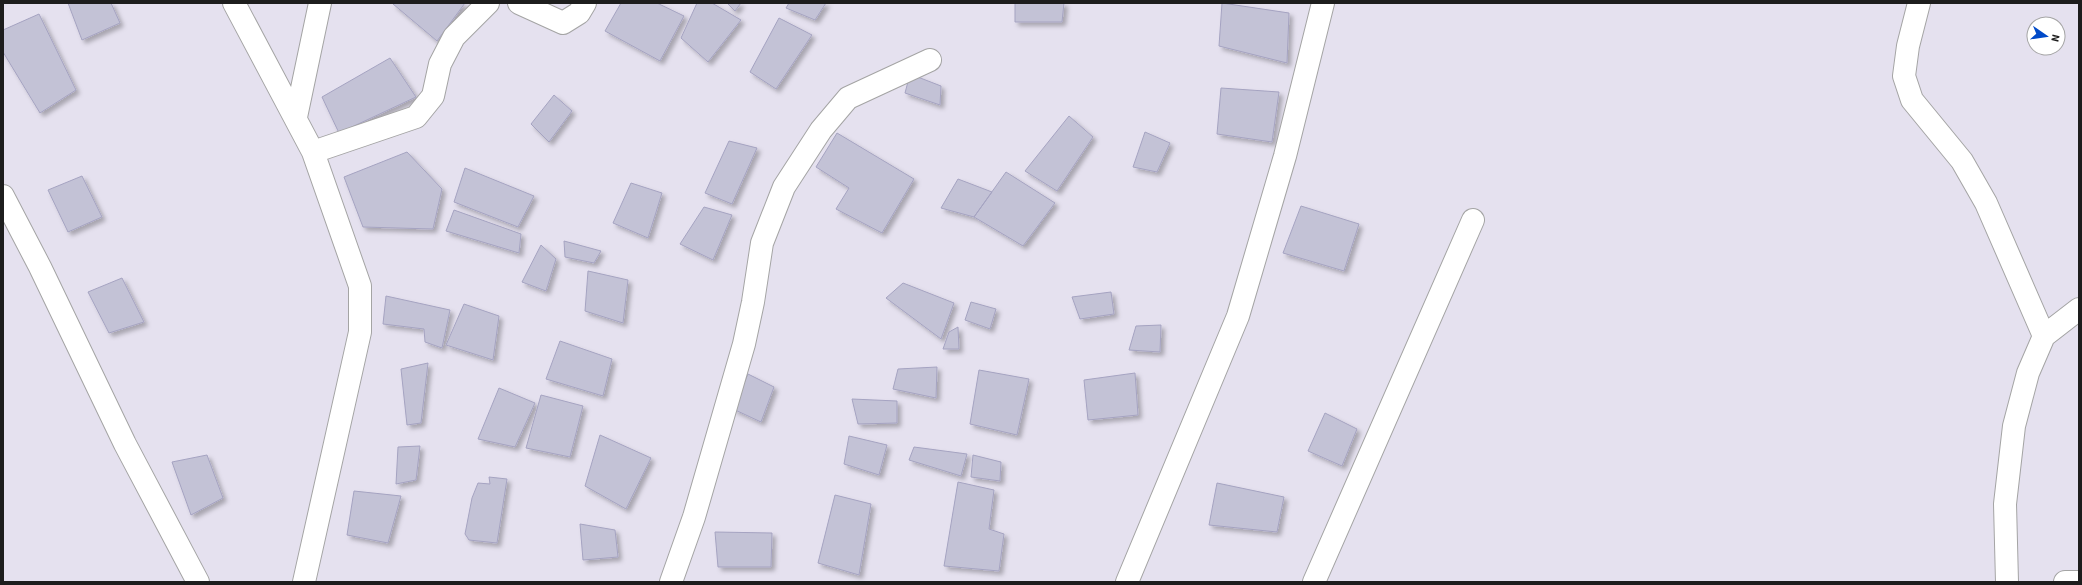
<svg xmlns="http://www.w3.org/2000/svg" width="2082" height="585" font-family="'Source Sans 3',sans-serif">
	<style>
		.building { fill: #c3c2d6; stroke: #a5a3c1; filter: url(#shadow) }
		.lines { fill: none; stroke-linecap: round; stroke-linejoin: round }
		.minor-casing { stroke: #a4a4a4; stroke-width: 24 }
		.minor { stroke: #fff; stroke-width: 22 }
	</style>
	<defs>
		<filter id="shadow"><feDropShadow dx="3.5" dy="3.5" stdDeviation="2" flood-color="#0004"/></filter>
	</defs>
	<rect width="100%" height="100%" fill="#e5e1ef"/>
	<path class="building" d="M68 3H111L120 23 82 40Z
		M394 3H465L437 41 393 4Z
		M621 3H657L684 16 660 61 605 31Z
		M697 3H712L741 20 708 62 681 38Z
		M727 3H741L735 11Z
		M789 3H826L815 20 786 8Z
		M1015 3H1064L1062 22H1015Z
		M1222 3 1289 13 1287 63 1219 46Z
		M39 14 76 90 40 113 3 52V30Z
		M779 18 812 35 776 89 750 72Z
		M390 58 416 97 339 133 322 97Z
		M910 74 941 86 940 105 905 93Z
		M1221 88 1279 92 1272 142 1217 134Z
		M554 95 572 111 549 142 531 124Z
		M1069 116 1093 137 1057 191 1025 171Z
		M1145 132 1170 143 1157 172 1133 167Z
		M837 133 914 179 882 233 836 209 849 188 816 167Z
		M729 141 757 148 732 204 705 193Z
		M407 152 442 189 433 229 363 227 344 177Z
		M465 168 534 196 518 227 454 202Z
		M1006 172 1055 203 1023 246 974 217Z
		M82 176 102 217 68 232 48 190Z
		M958 179 992 192 974 217 941 208Z
		M631 183 662 193 648 238 613 223Z
		M1301 206 1359 224 1344 271 1283 253Z
		M704 207 732 215 713 260 680 244Z
		M454 210 521 234 519 253 446 231Z
		M564 241 601 251 594 263 565 257Z
		M541 245 556 259 546 291 522 282Z
		M588 271 628 280 623 323 585 311Z
		M122 278 144 322 109 333 88 292Z
		M903 283 954 303 941 339 886 298Z
		M1111 292 1114 314 1080 319 1072 297Z
		M386 296 450 310 442 348 425 342 424 329 383 324Z
		M971 302 996 309 990 329 965 320Z
		M464 304 499 316 493 360 446 345Z
		M1161 325 1160 352 1129 350 1136 326Z
		M958 327 959 349H943L949 332Z
		M560 341 612 359 603 396 546 379Z
		M428 363 421 423 407 425 401 369Z
		M937 367 936 398 893 389 898 369Z
		M979 370 1029 379 1017 435 970 424Z
		M1135 373 1138 415 1088 420 1084 380Z
		M748 374 774 387 761 422 733 409Z
		M499 388 535 403 515 447 478 439Z
		M541 395 583 406 570 457 526 448Z
		M852 399 897 401V423L858 424Z
		M1325 413 1357 429 1342 466 1308 451Z
		M600 435 651 458 626 509 585 486Z
		M849 436 887 445 879 475 844 464Z
		M420 446 416 480 396 484 398 447Z
		M914 447 967 454 961 476 909 460Z
		M207 455 223 498 191 515 172 462Z
		M973 455 1001 462 1000 481 971 477Z
		M489 477 507 479 497 543 469 540 465 534 472 498 478 483 490 484Z
		M958 482 994 490 989 529 1004 534 999 571 944 566Z
		M1217 483 1284 497 1277 532 1209 525Z
		M354 491 401 496 388 543 347 535Z
		M835 495 871 504 859 575 818 563Z
		M580 524 615 530 618 557 583 560Z
		M715 532 772 533 771 567H718Z"/>
	<g class="lines">
		<g class="minor-casing">
			<path id="minor" d="M234 3 313 152 360 286V332L304 582
				M519 3 563 23 579 13 585 3
				M1919 3 1908 46 1904 76 1912 100 1962 161 1986 203 2044 336
				M296 117 320 3
				M313 152 416 117 433 96 440 64 454 37 488 3
				M3 196 40 267 125 444 198 582
				M671 582 694 517 744 344 753 302 762 243 784 187 821 130 848 98 930 60
				M1127 582 1238 316 1285 156 1323 3
				M1314 582 1473 220
				M2007 582 2005 504 2014 426 2028 373 2044 336 2079 309
				M2065 582H2079"/>
		</g>
		<use href="#minor" class="minor"/>
	</g>
	<rect width="2082" height="585" fill="none" stroke="#1d1d1d" stroke-width="8"/>
	<g transform="translate(2046 36) rotate(103)"><circle r="19" fill="#ffffff" stroke="#a5a5a5"/>
	<path d="M0-3L7 15L0 10L-7 15Z" fill="#004ac9"/>
	<text y="-6" font-size="11" font-weight="bold" text-anchor="middle" fill="#1d1d1d">N</text>
	</g>
</svg>
